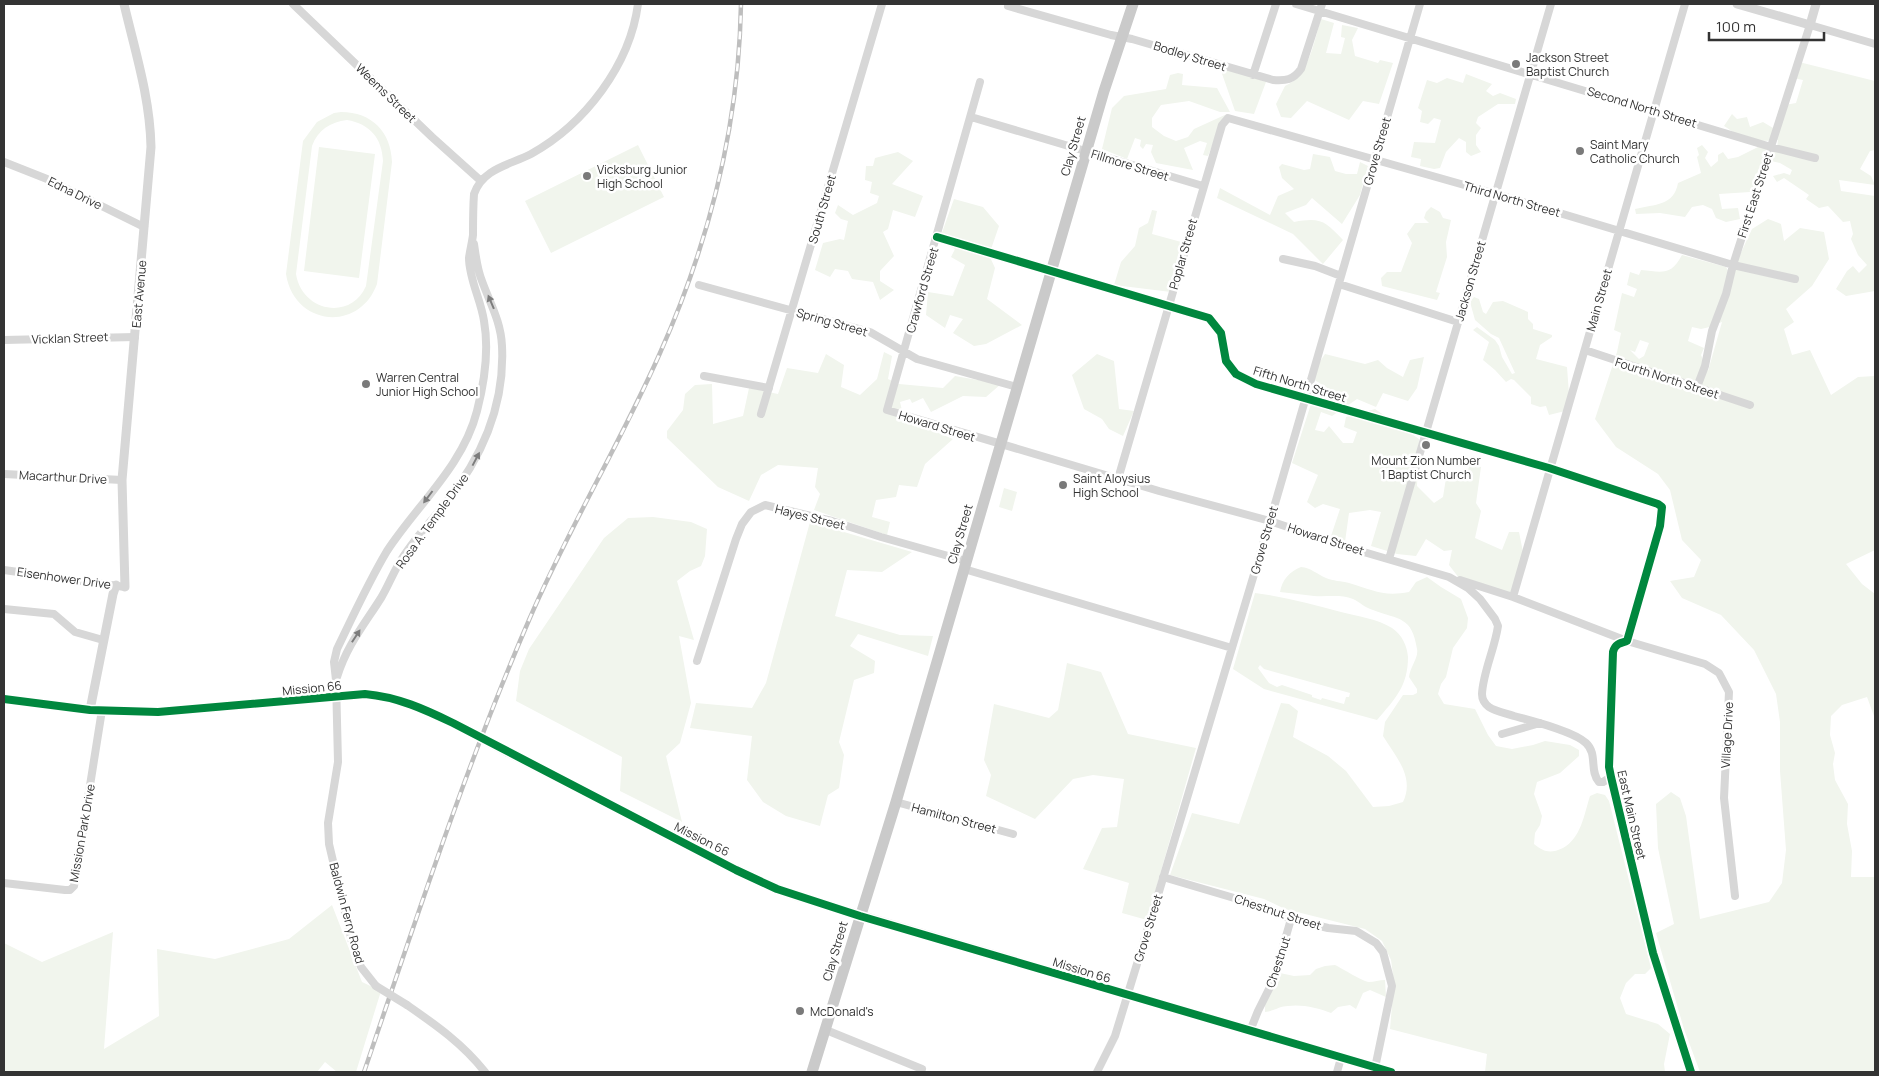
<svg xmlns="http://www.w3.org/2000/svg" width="1879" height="1076" font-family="Manrope,sans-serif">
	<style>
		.green { fill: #f1f5ed; fill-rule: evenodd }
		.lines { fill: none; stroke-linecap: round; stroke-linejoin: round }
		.minor { stroke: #d7d7d7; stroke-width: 8 }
		.tertiary { stroke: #d7d7d7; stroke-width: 9 }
		.primary { stroke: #cacaca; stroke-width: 11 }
		.rail-casing { stroke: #bebebe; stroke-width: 4.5 }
		.rail { stroke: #fff; stroke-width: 2.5; stroke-dasharray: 8; stroke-linecap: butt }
		.minor-bridge { stroke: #d7d7d7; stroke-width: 8 }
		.tertiary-bridge { stroke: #d7d7d7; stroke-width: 9 }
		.cycleway-casing { stroke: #fff; stroke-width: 11 }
		.cycleway { stroke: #00873e; stroke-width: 8 }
		.oneway { fill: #7d7d7d }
		.poi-dot { fill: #7a7a7a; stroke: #fff; stroke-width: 2 }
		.labels { text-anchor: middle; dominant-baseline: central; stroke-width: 5; stroke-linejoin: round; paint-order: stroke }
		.street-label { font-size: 12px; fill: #333; stroke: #fff }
		.poi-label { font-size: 12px; fill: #333; stroke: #fff; text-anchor: start }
	</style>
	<rect width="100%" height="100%" fill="#fff"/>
	<path class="green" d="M1321 19 1334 23 1326 53 1341 54 1345 38 1341 37 1342 25 1358 28 1352 40 1355 56 1378 63 1380 60 1393 63 1379 104 1363 101 1349 120 1307 101 1291 118 1281 117 1276 104 1285 86C1309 76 1314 41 1321 19Z
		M1799 62 1875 81V150L1870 151 1860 169 1871 176 1875 185 1839 180 1841 191 1875 196V291L1846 296 1836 289 1847 271 1853 266 1859 273 1867 265 1858 255 1851 239 1853 234 1850 221 1843 222 1828 206 1819 208 1806 199 1809 195 1784 178 1777 182 1773 176 1784 173 1790 175 1792 170 1780 163 1771 161 1750 192 1719 194 1722 209 1738 208 1740 219 1726 222 1716 218 1712 209 1703 205 1692 207 1685 217 1660 213 1636 214 1635 209C1655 204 1674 206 1678 183L1701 173 1697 157 1699 155 1697 148 1702 145 1708 152 1705 158 1711 167 1718 161V155L1723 152 1728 159 1738 157 1758 147 1777 148 1778 140C1749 142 1748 142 1724 126L1732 114 1737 119 1747 117 1750 127 1763 122 1773 128 1781 126 1778 111 1785 105 1796 103 1803 80 1793 78Z
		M1225 67 1266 82 1254 114 1235 111 1220 68Z
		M1178 73 1183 74 1182 85 1217 88 1230 112H1220L1189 101 1161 105 1152 118V127L1164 136 1176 141 1188 137 1194 129 1227 114V117L1221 123 1208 156 1203 155 1207 143 1200 141 1184 148 1193 170 1156 163 1151 152 1153 145 1146 144 1143 149 1140 146 1141 140 1135 138 1127 159 1102 149 1112 108 1124 96 1166 89 1170 75Z
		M1466 74 1492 84 1486 91 1493 96 1500 93 1516 99 1515 104H1498L1478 117 1476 123 1481 128 1476 135V145L1481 152 1471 156 1466 152V142L1459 138 1446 152 1440 168 1434 169 1420 166 1421 159 1411 157 1414 142 1435 143 1441 120 1434 118 1428 124 1420 122 1422 111 1418 108 1427 80 1437 83 1447 78 1463 83Z
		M341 112C372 112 391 132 392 162L377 284C359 333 294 326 286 274L303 141 317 122 334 113ZM347 120C370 124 382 138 383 161L366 286C351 321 302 312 296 274L312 146C318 130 330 122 347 120Z
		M638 145 664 197 551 253 525 201Z
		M319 147 375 154 359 278 304 271Z
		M898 152 913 161 892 184 923 196 915 217 893 210 888 229 883 232 894 256 880 271V281L894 290 880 300 873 282 852 279 848 271 835 269 830 277 815 270 823 243 840 239 844 240 848 221 841 219 835 213 838 205 853 215 877 203 879 196 870 193 872 182 865 180 866 166H873L875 158Z
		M1313 154 1330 157 1335 171 1346 174H1357L1360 162 1368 166 1360 195 1342 224 1312 198 1306 205 1285 213 1294 222C1321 217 1325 221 1343 240L1323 264 1293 234 1217 198 1220 188 1270 215 1278 196 1294 189 1282 178 1279 167 1282 164 1304 170 1310 169Z
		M954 199 983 207 999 226 989 255 995 268 987 299 1022 325 986 344 974 346 953 333 963 319 950 315 945 328 926 315 928 292 953 296 965 265 951 257 955 249 939 241Z
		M1431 207 1440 212 1443 218 1451 220 1446 242 1447 257 1436 292 1440 293 1437 300 1382 286 1381 278 1387 272H1401L1412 243 1407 234 1415 223H1429L1424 218 1426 212Z
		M1152 210 1157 211 1152 234 1185 243 1171 292 1114 285 1121 262 1135 246 1139 228 1148 223Z
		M1768 219 1781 224 1784 241 1800 228 1824 232 1829 259 1812 286 1786 309 1794 322 1784 329 1792 355 1810 350 1831 395 1858 377 1875 376V550L1846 564 1862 584 1875 594V714L1874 716 1867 697 1842 705 1831 716 1830 735 1835 753 1833 764 1835 780 1848 804 1847 824 1852 851 1851 877H1875V1072H1700L1684 1029 1656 933 1674 924 1658 848 1656 804 1671 792 1680 798 1686 816 1700 919 1769 902 1782 883 1786 850 1780 771V722L1776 694 1754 650 1721 615 1682 598 1670 581 1694 577 1701 560 1682 540 1670 490 1658 474 1616 447 1595 419 1617 352 1621 333 1614 330 1622 293 1634 297 1637 289 1627 285 1630 272 1639 275 1641 270C1662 272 1671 276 1682 255L1726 267 1730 274 1714 326 1701 329 1692 327 1688 341 1704 348 1701 355 1708 371 1722 322 1716 324 1731 274 1752 229ZM1640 340 1649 343 1644 356 1639 359 1630 350 1635 352Z
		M1474 297 1479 299 1483 312 1486 314 1493 302 1503 301 1528 312V319L1533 324V329L1552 335V337L1540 345 1536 359 1567 367 1569 394 1565 411 1549 415 1546 406 1540 407 1531 404V397L1514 380 1511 379 1506 382 1495 370 1483 360 1489 342 1473 330 1477 327 1495 340 1499 346 1502 357 1512 374 1515 373 1499 338 1491 334 1475 320 1470 302Z
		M884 352 892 356 888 379 899 384 943 388 955 376 1001 384 986 397 963 396 931 412 923 398 912 403 910 399 900 402 904 419 953 439 925 464 917 487 899 485 896 497 876 500 872 517 890 522 887 535 814 510 820 494 815 487 818 468 778 465 761 475 749 501 718 487 667 438V431L683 410 685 394 695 385 712 384 713 424 743 416 749 388 778 394 787 368 818 373 826 354 844 365 841 387 860 395 877 379Z
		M1097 354 1114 361 1119 409 1134 411 1123 436 1109 429 1102 419 1084 409 1072 375Z
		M1325 354 1365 364 1378 360 1387 368 1403 377 1410 360 1424 357 1417 388 1408 401 1383 393 1376 407 1357 399 1344 408 1331 402 1335 393 1313 379 1317 366Z
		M1322 401 1338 412 1332 416 1321 412 1315 430 1324 432 1329 426 1343 443H1353L1357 432 1344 427 1346 417 1375 409 1419 439 1417 486 1434 503 1443 497 1447 472 1466 476 1470 464 1481 467 1476 503 1481 511 1475 538 1502 550 1509 532H1519L1523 552 1511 593 1459 578 1449 565 1452 550 1444 551 1426 539 1416 556 1397 554 1371 546 1381 512 1370 510 1349 513 1345 542 1331 536 1340 509 1323 504 1315 508 1307 502 1318 475 1292 463 1311 404Z
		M1004 488 1017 492 1012 511 999 507Z
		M653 517 691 522 707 529 705 556 701 566 690 571 677 581 694 640 679 636 691 703 680 743 666 756 682 822 620 791 622 757 516 701 520 671 529 649 604 538 628 518Z
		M810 522 912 552 882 572 847 570 835 616 900 635 933 636 928 656 858 634 850 646 875 661 874 673 854 680 839 742 844 755 839 788 828 795 820 826 786 816 763 802 747 780 752 736 690 728 696 703 752 708 766 683Z
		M1301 567C1311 568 1317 574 1326 578 1333 581 1341 581 1349 583 1373 590 1383 597 1409 592L1416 582 1427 577 1441 587 1461 599 1468 618 1467 628 1453 648 1446 677 1441 684 1438 694 1444 704 1475 709 1488 735 1496 746 1512 749 1533 745 1545 741 1570 745 1579 750V756L1560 773 1537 782 1534 794 1542 816 1540 825 1535 833 1534 844C1544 852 1550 854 1563 848 1581 838 1584 815 1590 796L1597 793 1605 795 1609 801 1651 968 1645 974H1635L1626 983 1620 998 1626 1014 1658 1024 1670 1034 1664 1064 1665 1072H1485L1487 1054 1390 1029 1394 982 1391 960 1382 941 1365 929 1285 909 1264 899 1170 875 1192 813 1239 824 1281 703 1289 704 1298 711 1293 737 1328 756 1346 771 1373 807 1389 806 1403 802C1415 777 1396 757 1383 736L1385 722 1403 695H1413L1417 693V689L1409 677C1410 667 1419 657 1417 649 1412 616 1399 620 1373 610 1365 608 1360 602 1353 599 1341 594 1327 597 1314 596 1303 595 1292 593 1280 592 1282 580 1290 571 1301 567Z
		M1255 593C1285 597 1312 604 1341 612 1357 616 1378 619 1392 628 1402 635 1407 645 1408 657 1408 686 1395 699 1377 720L1264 689 1233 669ZM1260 665 1264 669 1350 693 1349 697H1346L1344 704 1322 698 1321 700 1312 697V695L1282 685 1277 687 1269 683 1258 668Z
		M1067 663 1101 672 1128 734 1196 748 1147 920 1122 913 1129 883 1083 869 1102 828 1117 827 1124 779 1093 775 1073 779 1035 819 986 796 991 775 984 760 994 704 1049 718 1058 710Z
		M332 905 362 982 381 991 356 1072H337L325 1062 317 1072H4V943L42 962 113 932 104 1049 159 1016 157 949 215 959 289 939Z
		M1335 965C1343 969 1362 981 1369 982 1374 982 1379 980 1385 980L1386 997 1370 990 1363 993 1356 1009 1350 1005 1338 1007 1331 1013C1318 1008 1302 1004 1288 1006 1280 1006 1274 1011 1265 1012V1005L1280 973 1294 976 1310 975 1316 969 1325 966Z"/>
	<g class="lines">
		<path class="minor" d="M293 4 432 137 481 181
			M1296 4 1771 147 1815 158
			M1008 6 1111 35 1132 39 1273 80C1286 81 1293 80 1301 69L1322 4
			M1253 75 1276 4
			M980 82 887 410 1159 491 1270 521 1350 548 1449 577 1468 588 1480 599 1495 619 1498 626C1495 648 1483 672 1482 694 1482 699 1485 704 1489 707 1496 712 1506 713 1514 716 1532 721 1573 731 1586 743 1598 754 1589 771 1599 782H1603L1611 777
			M971 117 1203 186
			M4 162 47 179 144 227
			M937 237 1209 318 1221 333 1226 361 1236 374 1256 384 1549 468 1658 504 1662 507 1660 526 1627 641C1620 643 1615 644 1613 652L1609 767 1611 777 1653 953 1691 1072
			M1283 259 1315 266 1341 276
			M1339 284 1458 322
			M699 285 870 332 917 359 1017 387
			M4 340 135 337
			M1585 350 1750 405
			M704 376 769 388
			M1697 387 1705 366 1712 331 1726 294 1733 265 1810 25 1875 44
			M761 414 882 4
			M4 474 122 480
			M1118 479 1222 125 1228 118 1496 194 1733 265 1795 279
			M1389 559 1551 4
			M964 569 1232 648
			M4 570 125 587
			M1460 580 1513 597 1627 641 1705 664 1719 673 1729 692 1724 798 1735 896
			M1513 597 1685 4
			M4 609 54 614 75 632 103 640
			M697 661 736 539 742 524 751 512 765 505 832 521 881 537 966 561
			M337 677C347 645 364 625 381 598 389 585 394 570 403 557 415 538 431 521 445 504 481 459 505 405 502 346 501 322 490 303 482 281 477 269 476 257 474 244
			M1502 734 1540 723
			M896 802 1013 834
			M1163 877 1251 903 1291 919 1328 928 1356 931 1376 943 1383 952 1392 986 1375 1068
			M4 883 65 890H70L74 886 102 710
			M376 986 361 967 352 942 329 844 328 823 338 762 336 680 334 662 337 649C352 618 369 581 387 551 417 505 463 466 477 411 484 384 489 349 484 321 481 300 469 279 469 258 470 250 472 243 473 235 473 221 473 208 474 194 483 168 510 165 531 154 585 124 630 65 638 4
			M407 1005C436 1025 463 1044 485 1072
			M826 1030 922 1069
			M1250 1031 1258 1011 1273 981 1291 919
			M1097 1072 1115 1036 1155 905 1270 521 1420 4
			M1337 1072 1341 1058"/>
		<path class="tertiary" d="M124 4C135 51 150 97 151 147L122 480 125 587
			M1737 4 1810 25 1816 4
			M4 699 90 710 158 712 365 694C398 697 424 709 453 723
			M90 710 113 594 116 585
			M507 752 761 882 799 897 1391 1072"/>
		<path class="primary" d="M812 1072 896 802 1104 91 1133 4"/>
		<g class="rail-casing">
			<path id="rail" d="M364 1072C416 920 465 768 529 620 568 529 620 444 660 353 709 243 739 124 741 4"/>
		</g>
		<use href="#rail" class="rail"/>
		<path class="minor-bridge" d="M376 986 407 1005"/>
		<path class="tertiary-bridge" d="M453 723 507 752"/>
		<g class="cycleway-casing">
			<path id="cycleway" d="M937 237 1209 318 1221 333 1226 361 1236 374 1256 384 1549 468 1658 504 1662 507 1660 526 1627 641C1620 643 1615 644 1613 652L1609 767 1611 777 1653 953 1691 1072
				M4 699 90 710 158 712 365 694C398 697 424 709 453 723L736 870 777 889 860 916 1391 1072"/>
		</g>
		<use href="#cycleway" class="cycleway"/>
	</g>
	<defs><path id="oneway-solid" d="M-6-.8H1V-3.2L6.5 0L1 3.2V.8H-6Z" transform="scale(1.25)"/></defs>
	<g class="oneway">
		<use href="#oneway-solid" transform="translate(491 302) rotate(-113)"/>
		<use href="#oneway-solid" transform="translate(476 459) rotate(-62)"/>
		<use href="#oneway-solid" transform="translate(428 497) rotate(127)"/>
		<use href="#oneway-solid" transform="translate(356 636) rotate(-57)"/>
	</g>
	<g class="poi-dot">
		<circle cx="1516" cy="64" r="5"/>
		<circle cx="1580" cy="151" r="5"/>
		<circle cx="587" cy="176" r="5"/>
		<circle cx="366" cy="384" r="5"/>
		<circle cx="1426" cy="445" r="5"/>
		<circle cx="1063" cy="485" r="5"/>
		<circle cx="800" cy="1011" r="5"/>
	</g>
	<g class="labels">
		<g class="street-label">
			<text transform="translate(1190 56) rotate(17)">Bodley Street</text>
			<text transform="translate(386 93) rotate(44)">Weems Street</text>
			<text transform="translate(1642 107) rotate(17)">Second North Street</text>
			<text transform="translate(1073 146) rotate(-74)">Clay Street</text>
			<text transform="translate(1377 151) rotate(-74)">Grove Street</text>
			<text transform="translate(1130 165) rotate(17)">Fillmore Street</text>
			<text transform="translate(75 193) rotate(26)">Edna Drive</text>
			<text transform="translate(1755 195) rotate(-72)">First East Street</text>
			<text transform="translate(1512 199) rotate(16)">Third North Street</text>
			<text transform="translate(822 209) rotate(-74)">South Street</text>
			<text transform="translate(1183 254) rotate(-74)">Poplar Street</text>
			<text transform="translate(1470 281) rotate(-74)">Jackson Street</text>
			<text transform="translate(922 290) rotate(-74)">Crawford Street</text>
			<text transform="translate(139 294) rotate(-85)">East Avenue</text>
			<text transform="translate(1599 300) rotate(-74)">Main Street</text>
			<text transform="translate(832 322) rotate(16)">Spring Street</text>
			<text transform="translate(70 338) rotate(-2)">Vicklan Street</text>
			<text transform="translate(1667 378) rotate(18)">Fourth North Street</text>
			<text transform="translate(1300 384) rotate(17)">Fifth North Street</text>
			<text transform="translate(937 426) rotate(17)">Howard Street</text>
			<text transform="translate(63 477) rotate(3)">Macarthur Drive</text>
			<text transform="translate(810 517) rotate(14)">Hayes Street</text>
			<text transform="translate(432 521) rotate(-54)">Rosa A. Temple Drive</text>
			<text transform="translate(960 534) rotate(-74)">Clay Street</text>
			<text transform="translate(1326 539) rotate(18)">Howard Street</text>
			<text transform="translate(1264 540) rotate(-74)">Grove Street</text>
			<text transform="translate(64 578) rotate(8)">Eisenhower Drive</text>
			<text transform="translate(312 688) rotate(-6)">Mission 66</text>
			<text transform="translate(1727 735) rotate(-87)">Village Drive</text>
			<text transform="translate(1632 815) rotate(77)">East Main Street</text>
			<text transform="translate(954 818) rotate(15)">Hamilton Street</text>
			<text transform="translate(82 833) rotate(-80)">Mission Park Drive</text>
			<text transform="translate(702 839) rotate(27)">Mission 66</text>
			<text transform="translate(1278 912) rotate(18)">Chestnut Street</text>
			<text transform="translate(347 913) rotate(75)">Baldwin Ferry Road</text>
			<text transform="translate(1148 928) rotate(-73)">Grove Street</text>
			<text transform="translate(835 951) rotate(-74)">Clay Street</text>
			<text transform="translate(1278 962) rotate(-72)">Chestnut</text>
			<text transform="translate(1082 970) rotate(17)">Mission 66</text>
		</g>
		<g class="poi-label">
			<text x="1526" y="57">Jackson Street<tspan x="1526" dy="14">Baptist Church</tspan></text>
			<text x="1590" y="144">Saint Mary<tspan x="1590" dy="14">Catholic Church</tspan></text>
			<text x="597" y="169">Vicksburg Junior<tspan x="597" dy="14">High School</tspan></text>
			<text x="376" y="377">Warren Central<tspan x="376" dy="14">Junior High School</tspan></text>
			<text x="1426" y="460" text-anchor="middle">Mount Zion Number<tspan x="1426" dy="14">1 Baptist Church</tspan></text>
			<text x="1073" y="478">Saint Aloysius<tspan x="1073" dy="14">High School</tspan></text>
			<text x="810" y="1011">McDonald's</text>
		</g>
	</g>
	<rect width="1879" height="1076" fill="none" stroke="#333333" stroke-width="10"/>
	<path d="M1709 32v8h115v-8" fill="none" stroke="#333333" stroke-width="2.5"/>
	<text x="1716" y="32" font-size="15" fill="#333333" stroke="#ffffff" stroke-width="4" paint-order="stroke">100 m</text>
</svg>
